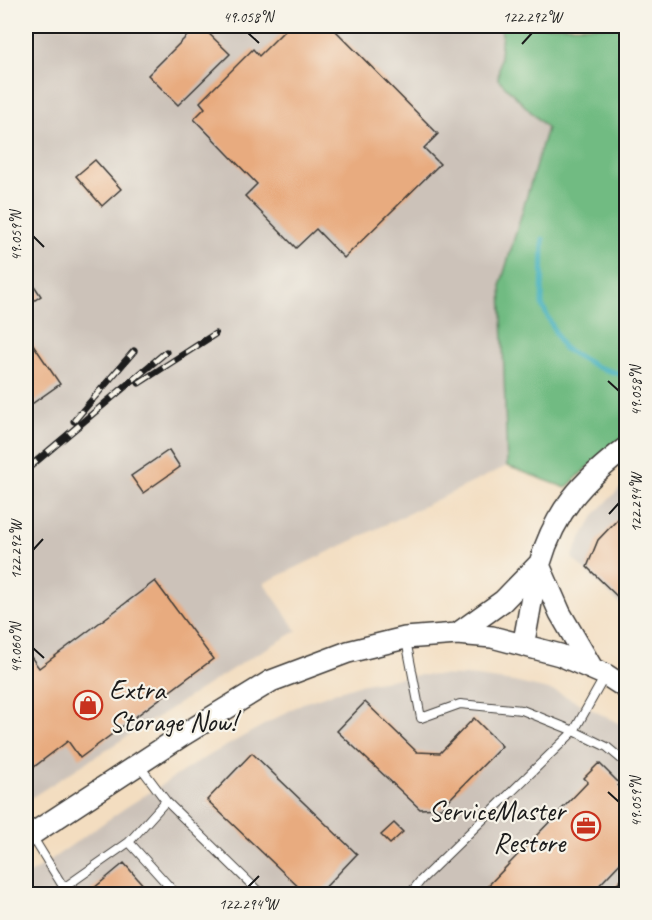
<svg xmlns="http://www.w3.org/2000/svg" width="652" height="920" font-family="Caveat,sans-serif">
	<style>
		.industrial { fill: #ccc2b9 }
		.forest { fill: #71bb82; stroke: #466c4f; stroke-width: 1.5 }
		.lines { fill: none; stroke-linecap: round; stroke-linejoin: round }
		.stream { stroke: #42b0be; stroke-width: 5 }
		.building { fill: #e8ab7f }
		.lane-casing { stroke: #3c3935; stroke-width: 10 }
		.secondary-casing { stroke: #3c3935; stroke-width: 24 }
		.lane { stroke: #fff; stroke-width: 8 }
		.secondary { stroke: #fff; stroke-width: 21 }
		.rail-casing { stroke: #1c1c1c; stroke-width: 7 }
		.rail { stroke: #f7f3e8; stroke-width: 4.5; stroke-dasharray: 14; stroke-linecap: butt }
		.ticks { fill: none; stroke: #1c1c1c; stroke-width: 2 }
		.labels { text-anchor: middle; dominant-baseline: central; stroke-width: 4.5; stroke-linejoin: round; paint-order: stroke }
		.poi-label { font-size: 28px; fill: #1c1c1c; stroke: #f7f3e8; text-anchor: start }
		.neatline { fill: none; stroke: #1c1c1c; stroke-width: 2 }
		.ticks-label { font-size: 15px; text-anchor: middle; fill: #1c1c1c }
	</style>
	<rect width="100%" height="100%" fill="#f7f3e8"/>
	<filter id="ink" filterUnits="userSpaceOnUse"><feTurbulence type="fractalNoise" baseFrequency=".0167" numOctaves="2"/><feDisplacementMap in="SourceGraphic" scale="12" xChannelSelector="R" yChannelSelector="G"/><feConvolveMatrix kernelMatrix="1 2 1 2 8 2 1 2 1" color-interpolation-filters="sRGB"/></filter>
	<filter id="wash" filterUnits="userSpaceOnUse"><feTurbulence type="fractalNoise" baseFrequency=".008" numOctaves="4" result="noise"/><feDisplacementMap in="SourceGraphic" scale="24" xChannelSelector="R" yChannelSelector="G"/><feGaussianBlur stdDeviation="1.35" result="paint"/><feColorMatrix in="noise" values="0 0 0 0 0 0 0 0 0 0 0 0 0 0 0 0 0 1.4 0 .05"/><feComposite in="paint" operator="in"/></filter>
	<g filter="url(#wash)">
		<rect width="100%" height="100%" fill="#f3ddc0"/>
		<path class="industrial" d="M26 26H499L502 34 498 78 547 128 501 283 507 466 264 583 297 631 248 659 26 801Z
			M626 482V610L572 558 580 540 596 513Z
			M418 675 469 676 514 682 557 692 626 727V894H26V877L125 808 201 760 303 703 358 685Z"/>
		<path class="forest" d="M499 26H626V438L591 464 566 488 507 466 501 283 547 128 498 79 502 33Z"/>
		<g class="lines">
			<path class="stream" d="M543 239 542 305 563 348 597 367 626 376"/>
		</g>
		<g id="blocks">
			<path class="building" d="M201 26 230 54 178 105 148 75 190 33 192 35Z
				M289 26H331L438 134 424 148 440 164 344 258 316 229 296 248 245 196 257 184 194 119 205 108 200 102 253 49 259 56Z
				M95 160 121 189 102 206 76 176Z
				M29 278 41 296 26 306V281Z
				M26 334 60 384 26 408Z
				M169 450 180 467 143 493 131 476Z
				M618 519 626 527V605L587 567 598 540Z
				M155 581 213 659 80 758 68 741 26 773V650L39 668Z
				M365 702 417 752 440 753 474 718 502 746 441 808 420 809 337 731Z
				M252 753 357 854 319 894H306L207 800Z
				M599 763 620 784 618 786 626 794V857L591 894H480L588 782 584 778Z
				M394 823 403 832 390 844 381 835Z
				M124 863 151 894H87Z
				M626 875V894H608Z"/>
		</g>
	</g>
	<g filter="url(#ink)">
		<use href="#blocks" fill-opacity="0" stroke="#3c3935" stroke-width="1.5"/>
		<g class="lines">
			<g class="lane-casing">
				<path id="lane" d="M406 640 421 718 460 704 522 710 574 731 421 880 410 894
					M605 676 574 731 607 747 626 763
					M139 765 166 801 261 894
					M32 836 64 888
					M129 842 176 894
					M55 894 129 842 166 801"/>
			</g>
			<g class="secondary-casing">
				<path id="secondary" d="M539 565 560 613 592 668
					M457 634 503 601 539 564
					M523 645C529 619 532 588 540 563 555 511 583 480 626 448
					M26 838 183 735 271 681 348 652 405 638 457 634 492 637 560 655 606 675 626 688"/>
			</g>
			<use href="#lane" class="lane"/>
			<use href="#secondary" class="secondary"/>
			<g class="rail-casing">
				<path id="rail" d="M139 383 215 334
					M74 421 134 351
					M26 470 166 352"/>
			</g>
			<use href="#rail" class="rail"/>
		</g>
	</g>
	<path class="ticks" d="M248 33 259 43M522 44 532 33M33 236 44 247M608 381 619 391M609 514 619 503M33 550 43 539M33 648 44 658M608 792 619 802M248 887 259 876"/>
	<defs>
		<g id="shop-ring" transform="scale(1.5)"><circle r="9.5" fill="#f7f3e8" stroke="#c8321e" stroke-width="1.5"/><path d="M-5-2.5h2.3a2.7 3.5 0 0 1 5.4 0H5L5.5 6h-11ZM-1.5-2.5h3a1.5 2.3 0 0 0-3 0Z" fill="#c8321e"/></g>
		<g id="office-ring" transform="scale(1.5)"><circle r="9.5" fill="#f7f3e8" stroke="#c8321e" stroke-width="1.5"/><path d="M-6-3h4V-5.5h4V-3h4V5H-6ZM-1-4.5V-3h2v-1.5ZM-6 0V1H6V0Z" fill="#c8321e"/></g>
	</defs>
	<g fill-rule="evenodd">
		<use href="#shop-ring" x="88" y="705"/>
		<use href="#office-ring" x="586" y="826"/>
	</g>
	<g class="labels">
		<g class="poi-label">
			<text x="109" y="689">Extra<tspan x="109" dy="32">Storage Now!</tspan></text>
			<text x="565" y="810" text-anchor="end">ServiceMaster<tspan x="565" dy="32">Restore</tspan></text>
		</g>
	</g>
	<rect width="652" height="920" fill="none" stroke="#f7f3e8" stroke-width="66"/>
	<rect x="33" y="33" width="586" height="854" class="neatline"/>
	<g class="ticks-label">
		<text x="248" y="22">49.058°N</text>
		<text x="532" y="22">122.292°W</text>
		<text transform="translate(16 236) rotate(-90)" y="5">49.059°N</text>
		<text transform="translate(636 391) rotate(-90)" y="5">49.058°N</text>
		<text transform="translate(636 503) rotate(-90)" y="5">122.294°W</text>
		<text transform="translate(16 550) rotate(-90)" y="5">122.292°W</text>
		<text transform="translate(16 648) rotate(-90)" y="5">49.060°N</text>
		<text transform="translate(636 802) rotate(-90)" y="5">49.059°N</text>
		<text x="248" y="909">122.294°W</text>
	</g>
</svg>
